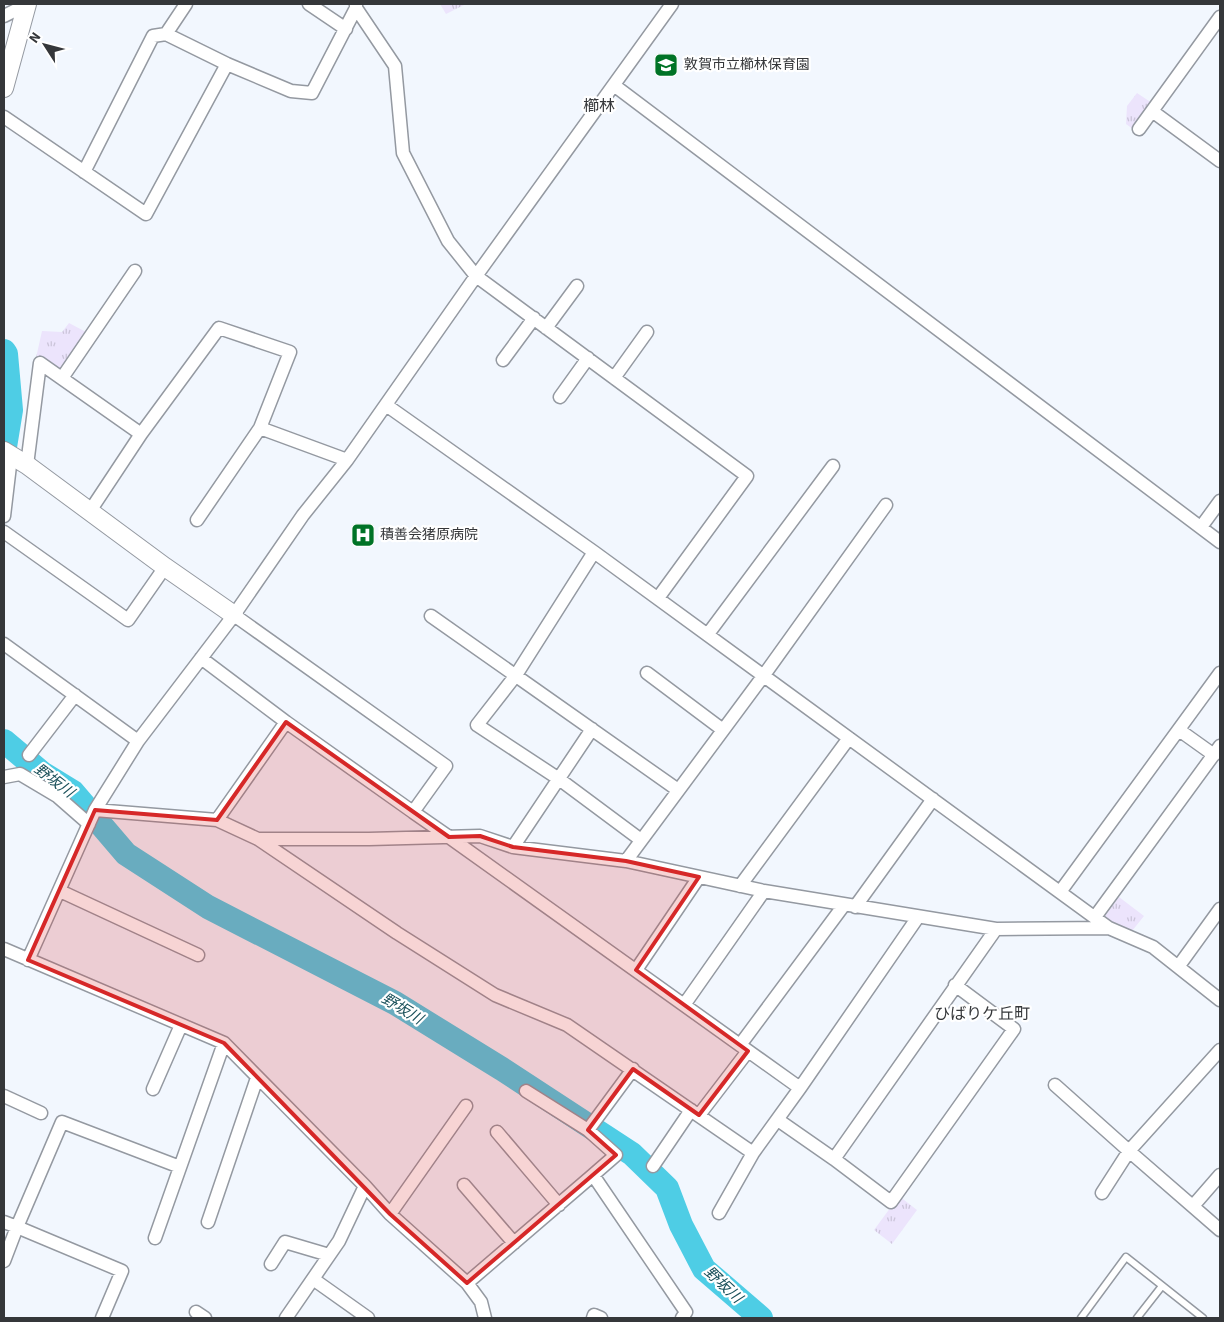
<svg xmlns="http://www.w3.org/2000/svg" width="1224" height="1322" font-family="'Source Sans 3','Noto Sans JP',sans-serif">
	<style>
		.park { fill: url(#park-tufts) }
		.lines { fill: none; stroke-linecap: round; stroke-linejoin: round }
		.river { stroke: #4ecde5; stroke-width: 24 }
		.lane-casing { stroke: #9499a1; stroke-width: 9 }
		.street-casing { stroke: #9499a1; stroke-width: 15 }
		.secondary-casing { stroke: #9499a1; stroke-width: 20 }
		.lane { stroke: #fff; stroke-width: 6 }
		.street { stroke: #fff; stroke-width: 12 }
		.secondary { stroke: #fff; stroke-width: 18 }
		.marked { fill: #d62828; fill-opacity: 0.2; stroke: #d62828; stroke-width: 4; stroke-linejoin: round }
		.labels { text-anchor: middle; dominant-baseline: central; stroke-width: 4.5; stroke-linejoin: round; paint-order: stroke }
		.poi-label { font-size: 14px; fill: #35373a; stroke: #fff; text-anchor: start }
		.water-label { font-size: 15px; font-style: italic; fill: #1a505a; stroke: #fff }
		.quarter-label { font-size: 16px; fill: #35373a; stroke: #fff }
	</style>
	<defs>
		<pattern id="park-tufts" width="24" height="20" patternUnits="userSpaceOnUse" patternTransform="scale(1.25)"><rect width="24" height="20" fill="#ece4fc"/><path d="M3 7l-1-3M5 7V3M7 7l1-3M15 17l-1-3M17 17v-4M19 17l1-3" fill="none" stroke="#cbc4d9"/></pattern>
	</defs>
	<rect width="100%" height="100%" fill="#f2f7fe"/>
	<path class="park" d="M440 4H466L446 14Z
		M1137 93 1152 103 1133 129 1126 124 1127 106Z
		M69 323 86 332 62 367 54 370 36 358 42 331 62 332Z
		M1119 897 1144 916 1132 931 1113 926 1105 916Z
		M899 1196 917 1210 892 1244 874 1230Z"/>
	<g class="lines">
		<path class="river" d="M4 351 6 354 11 410 4 453
			M4 741 42 773 73 792 126 854 208 907 395 1003 502 1069 632 1154 667 1188 681 1225 704 1269 761 1318"/>
		<g class="lane-casing">
			<path id="lane" d="M1081 1318 1126 1257 1203 1318
				M1137 1318 1162 1286"/>
		</g>
		<g class="street-casing">
			<path id="street" d="M186 4 166 34 227 64 291 91 312 93 356 8
				M309 4 346 29
				M356 4V8L395 66 403 153 448 241 476 276 747 476 658 598
				M4 16 28 4
				M615 86 1220 542
				M1152 111 1220 161
				M4 117 146 214 227 64
				M1139 129 1220 17
				M84 172 153 36 166 34
				M546 328 577 286
				M503 360 534 318
				M62 378 135 271
				M614 378 647 332
				M560 397 588 358
				M386 405 594 552 1109 928 1153 947 1220 1000
				M260 428 347 460
				M27 465 40 363 141 434
				M90 511 141 434 219 328 290 352 260 428 197 520
				M4 516 11 457
				M1201 527 1220 501
				M4 532 128 620 165 567
				M594 552 516 675 477 725 559 779 641 840
				M234 615 446 766 413 812 449 837 800 1088
				M431 616 678 790
				M708 634 833 466
				M4 644 138 741
				M201 658 286 722 217 820
				M647 673 723 730
				M286 722 413 812
				M1179 730 1214 755
				M29 755 75 695
				M4 777 20 774 57 796 89 824
				M95 810 217 820 258 839 397 933 495 995 567 1025 753 1153
				M258 839H369L480 836 513 847 626 861 764 891 996 929 1109 928
				M513 847 592 729
				M626 861 764 675 886 505
				M740 886 849 738
				M60 891 198 955
				M1060 892 1220 673
				M855 907 933 799
				M1095 917 1220 746
				M4 949 224 1043 365 1186 390 1214 467 1283 481 1302 485 1318
				M28 960 95 810 138 741 234 615 303 515 347 460 476 276 672 4
				M1178 967 1220 909
				M636 970 699 877
				M684 1005 764 891
				M740 1045 844 905
				M1055 1085 1129 1151 1220 1230
				M153 1089 181 1025
				M526 1091 588 1130 616 1155 593 1175
				M4 1096 41 1113
				M699 1115 748 1051
				M778 1120 834 1159 891 1202 1014 1029 955 985
				M588 1130 633 1069
				M497 1132 559 1205
				M834 1159 996 929
				M653 1166 691 1110
				M464 1185 514 1243
				M1102 1193 1129 1151 1220 1050
				M1193 1206 1220 1175
				M719 1213 753 1153 800 1088 918 917
				M390 1214 466 1106
				M4 1222 17 1227 4 1261
				M208 1222 257 1078
				M155 1238 224 1043
				M271 1264 285 1242 329 1255
				M313 1279 368 1318
				M467 1283 593 1175 686 1312 682 1318
				M196 1312 205 1318
				M102 1318 122 1271 17 1227 62 1122 180 1167
				M286 1318 339 1241 365 1186
				M593 1318 594 1315 601 1318"/>
		</g>
		<g class="secondary-casing">
			<path id="secondary" d="M4 88 27 4
				M4 451 27 465 165 567 234 615"/>
		</g>
		<use href="#lane" class="lane"/>
		<use href="#street" class="street"/>
		<use href="#secondary" class="secondary"/>
	</g>
	<path class="marked" d="M286 722 449 837 480 836 513 847 626 861 699 877 636 970 748 1051 699 1115 633 1069 588 1130 616 1155 467 1283 390 1214 224 1043 28 960 95 810 217 820Z"/>
	<defs>
		<g id="school-square" transform="scale(1.25)"><rect x="-9" y="-9" width="18" height="18" rx="4" fill="#007326" stroke="#fff"/><path d="M0-5L7-2L0 1L-7-2ZM-4 1L0 2.5L4 1V4Q0 6-4 4Z" fill="#fff"/></g>
		<g id="hospital-square" transform="scale(1.25)"><rect x="-9" y="-9" width="18" height="18" rx="4" fill="#007326" stroke="#fff"/><path d="M-5-5h3v3.5h4V-5h3V5h-3V1.5h-4V5h-3Z" fill="#fff"/></g>
	</defs>
	<g fill-rule="evenodd">
		<use href="#school-square" x="666" y="65"/>
		<use href="#hospital-square" x="363" y="535"/>
	</g>
	<g class="labels">
		<g class="poi-label">
			<text x="684" y="65">敦賀市立櫛林保育園</text>
			<text x="380" y="535">積善会猪原病院</text>
		</g>
		<g class="water-label">
			<text transform="translate(54 781) rotate(37)">野坂川</text>
			<text transform="translate(402 1009) rotate(31)">野坂川</text>
			<text transform="translate(723 1285) rotate(43)">野坂川</text>
		</g>
		<g class="quarter-label">
			<text x="599" y="106">櫛林</text>
			<text x="982" y="1014">ひばりケ丘町</text>
		</g>
	</g>
	<rect width="1224" height="1322" fill="none" stroke="#35373a" stroke-width="10"/>
	<g transform="translate(45 45) rotate(306)" stroke="#ffffff" stroke-width="4" paint-order="stroke">
	<path d="M0-4L9 19L0 12L-9 19Z" fill="#35373a"/>
	<text y="-8" font-size="14" font-weight="bold" text-anchor="middle" fill="#35373a">N</text>
	</g>
</svg>
